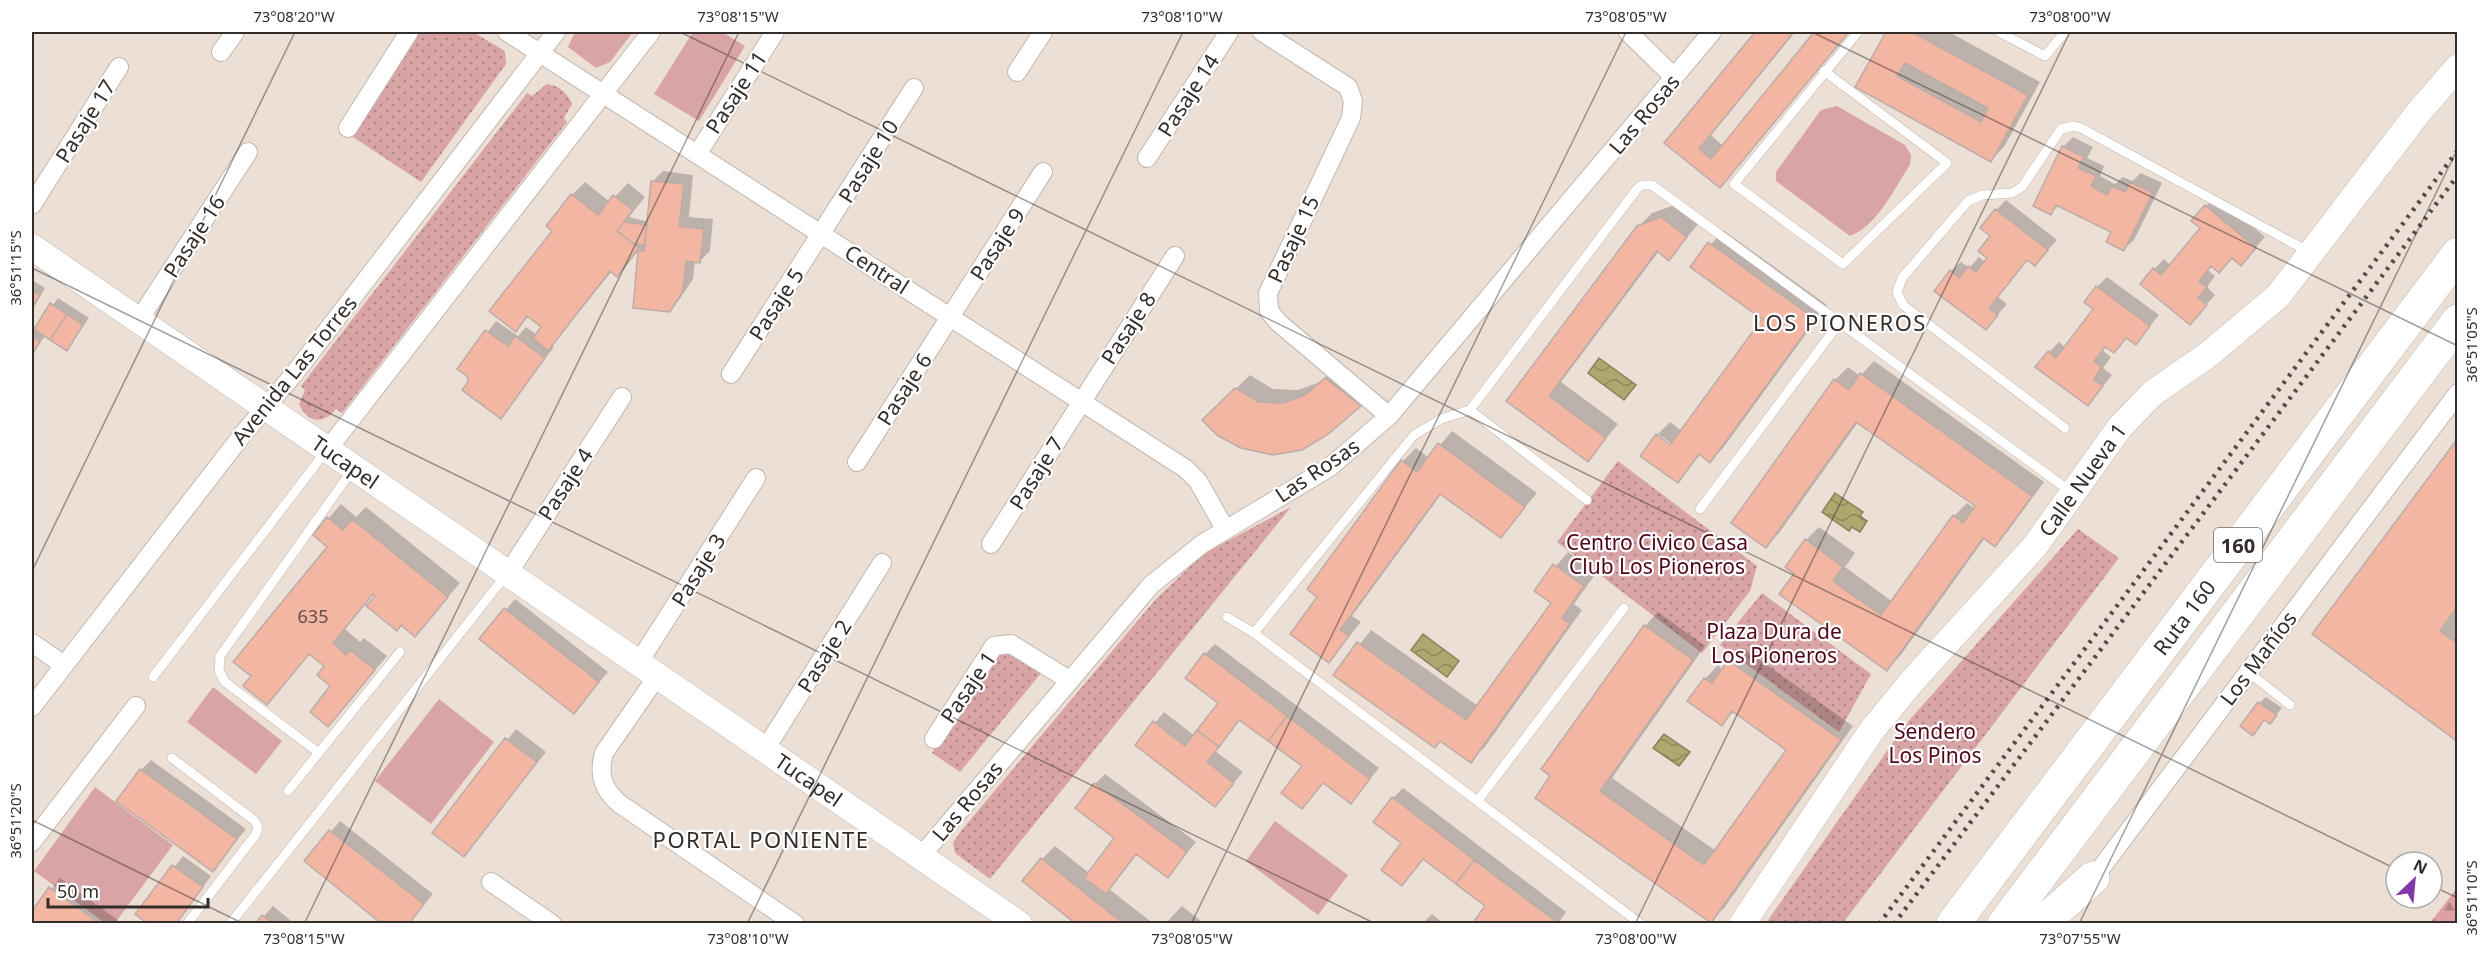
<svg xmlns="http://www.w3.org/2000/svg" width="2489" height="955" font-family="'Noto Sans',sans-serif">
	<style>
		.grass { fill: #d9a4a6 }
		.forest { fill: url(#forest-firs) }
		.park { fill: url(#park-dots) }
		.water { fill: url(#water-waves); stroke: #89825a; stroke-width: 1.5 }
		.shadow { fill: #0003 }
		.building { fill: #f3b6a3; stroke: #bbaca7; stroke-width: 1.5; fill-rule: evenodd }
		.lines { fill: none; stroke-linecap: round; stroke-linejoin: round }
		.lane-casing { stroke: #c3b7ae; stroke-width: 10 }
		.street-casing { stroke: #c3b7ae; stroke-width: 20 }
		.secondary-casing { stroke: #c3b7ae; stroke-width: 27 }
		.highway-casing { stroke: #c3b7ae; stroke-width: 34 }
		.lane { stroke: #fff; stroke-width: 9 }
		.street { stroke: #fff; stroke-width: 18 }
		.secondary { stroke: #fff; stroke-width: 26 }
		.highway { stroke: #fff; stroke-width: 33 }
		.rail { stroke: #544d49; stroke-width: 4.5; stroke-dasharray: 3 6; stroke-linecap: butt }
		.ticks { fill: none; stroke: #322d2a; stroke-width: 1.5; stroke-opacity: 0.45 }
		.labels { text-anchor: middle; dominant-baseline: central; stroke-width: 4.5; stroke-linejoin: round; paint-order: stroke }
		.number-label { font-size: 18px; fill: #624f48 }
		.shield { fill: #fff; stroke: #706c6a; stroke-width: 1.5 }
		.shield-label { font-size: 20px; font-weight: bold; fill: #322d2a }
		.street-label { font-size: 21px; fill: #322d2a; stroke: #fff }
		.park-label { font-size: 21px; fill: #510517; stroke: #fff }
		.neighbourhood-label { font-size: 22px; letter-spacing: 1.5px; fill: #322d2a; stroke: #fff }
		.neatline { fill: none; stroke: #322d2a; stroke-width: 2 }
		.ticks-label { font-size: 15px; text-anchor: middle; fill: #322d2a }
	</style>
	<defs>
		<pattern id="forest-firs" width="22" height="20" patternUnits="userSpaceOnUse" patternTransform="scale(1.5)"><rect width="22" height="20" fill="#e0a0a3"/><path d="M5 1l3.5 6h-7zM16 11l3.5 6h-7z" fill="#b68385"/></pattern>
		<pattern id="park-dots" width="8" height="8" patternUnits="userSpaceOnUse" patternTransform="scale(1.5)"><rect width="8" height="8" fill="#d9a4a6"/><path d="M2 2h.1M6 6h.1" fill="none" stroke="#b18687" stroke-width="1.8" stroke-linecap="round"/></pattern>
		<pattern id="water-waves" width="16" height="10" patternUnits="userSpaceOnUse" patternTransform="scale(1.5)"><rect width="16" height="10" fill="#aea76f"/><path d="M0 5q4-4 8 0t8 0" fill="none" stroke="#8e885b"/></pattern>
	</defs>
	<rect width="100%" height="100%" fill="#ecdfd6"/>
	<path class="grass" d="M575 32H633L610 62 596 68 568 47Z
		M693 32H722L745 46 699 121 654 94Z
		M1837 106 1905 145 1911 155 1910 165C1894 189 1877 226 1850 236L1776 181V172L1821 110Z
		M213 687 282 741 256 774 187 722Z
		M439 699 494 742 431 824 375 781Z
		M95 787 173 845 115 923H105L34 871Z
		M1275 821 1348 875 1318 915 1246 861Z"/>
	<path class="forest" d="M2457 888V923H2430Z"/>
	<path class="park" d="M418 32H473L505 51 506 64 421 182 353 137Z
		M547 84C559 86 567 92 572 104L564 118 567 122 342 413 336 409C324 425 307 423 299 404L305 390 301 386 527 93 532 96Z
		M1618 461 1757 566 1750 591 1702 653 1557 542Z
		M1291 507 990 879 955 853 953 843 960 832 1155 600 1203 554Z
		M2078 529 2119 558 1843 923H1766L1906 724Z
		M1762 593 1871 674 1839 732 1720 645Z
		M1013 649 1042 672 960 772 932 753 995 652Z"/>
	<path class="water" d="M1599 358 1636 385 1624 400 1588 373Z
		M1835 493 1863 512 1860 516 1867 521 1860 532 1852 527 1849 531 1822 512Z
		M1423 634 1459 661 1447 677 1411 650Z
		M1664 734 1690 752 1679 766 1653 748Z"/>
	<path class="shadow" d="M1757 32H1795L1711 135 1723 146 1816 32H1849L1720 186 1666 143Z
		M1888 32H1949L2040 82 2004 147 1991 160 1857 87Z
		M2073 137 2093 147 2087 158 2104 166 2100 176 2115 184 2123 177 2132 181 2141 173 2162 183 2134 240 2124 249 2113 232 2059 205 2051 213 2063 147Z
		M663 171 693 175 689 217 713 219 710 251 700 261H695L693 279 679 300 669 310 634 306 640 249 617 275 612 271 551 346 554 347 501 417 470 383 468 375 459 369 496 321 518 336 526 327 537 335 543 327 529 316 516 330 554 230 572 195 585 182 610 202 628 183 645 197 629 217 649 222 653 181Z
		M2216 196 2265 237 2241 264 2233 257 2219 271 2212 265 2208 270 2215 276 2207 287 2215 295 2190 323 2154 269 2164 259 2171 266 2202 228 2206 206Z
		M2006 200 2057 240 2035 264 2028 259 1998 297 2007 304 1986 328 1951 271 1961 262 1969 268 1979 257 1985 262 1989 257 1996 210Z
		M1675 205 1699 223 1669 259 1659 251 1561 382 1618 424 1588 460 1508 401 1638 227 1652 213Z
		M1723 230 1827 305 1723 448 1710 461 1701 454 1678 481 1677 448 1658 434 1670 422 1682 431 1764 318 1692 267Z
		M2107 277 2159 315 2136 343 2127 337 2114 351 2107 346 2103 351 2111 357 2103 368 2112 375 2088 404 2049 352 2059 342 2066 348 2095 309 2097 287Z
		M32 280 45 288 32 310Z
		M58 298 89 318 67 349 46 335 32 354V326L36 328Z
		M1874 361 2044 482 2008 531 1995 545 1985 538 1900 656 1887 669 1796 573 1806 540 1819 527 1855 553 1845 567 1893 602 1954 516 1967 503 1975 509 1977 506 1859 421 1779 533 1766 546 1835 380 1848 367 1860 376Z
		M1339 365 1372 392 1326 433 1204 420 1250 375 1273 389 1298 390 1320 382Z
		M1452 431 1537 493 1501 536 1442 493 1352 616 1361 622 1329 661 1319 596 1403 461 1416 448 1429 458Z
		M2458 441V740L2314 634Z
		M341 504 356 517 366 507 460 583 415 635 402 624 397 629 374 593 345 629 360 642 364 638 387 656 328 725 333 686 326 666 310 653 267 703 330 547 315 534Z
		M1568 552 1597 572 1574 604 1582 610 1484 748 1470 761 1335 675 1371 630 1478 706 1553 602 1536 590Z
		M515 599 608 672 574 712 481 639Z
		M1658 612 1705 646 1612 778 1716 851 1788 749 1734 711 1722 724 1705 679 1718 665 1723 670 1743 648 1853 726 1724 908 1711 921 1543 769 1645 626Z
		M1215 644 1379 768 1351 802 1324 782 1302 807 1304 766 1241 719 1215 751 1243 772 1215 805 1137 745 1164 712 1195 736 1220 703 1205 654Z
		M2266 697 2282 708 2270 722 2265 719 2259 727V703Z
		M516 729 546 752 464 855 434 832Z
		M151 760 246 829 213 870 141 770Z
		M1105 774 1196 842 1168 876 1138 853 1109 889 1154 924H1079L1042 859 1055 846 1089 873 1116 837 1095 784Z
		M1403 788 1566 912 1558 924H1509L1424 858 1402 884 1403 843 1393 798Z
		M340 821 433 894 409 924 306 861Z
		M183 856 211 876 176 924H151L137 914Z
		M60 878 123 924 32 922V914Z
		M273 906 295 924H257Z
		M1182 906 1201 921 1199 924H1165Z
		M1432 914 1444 924H1422Z"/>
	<path class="building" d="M1755 32H1794L1699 149 1711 159 1814 32H1849L1720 188 1664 143Z
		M1886 32H1912L2028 95 1991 162 1855 87ZM1905 63 1988 108 1981 122 1897 76Z
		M2062 146 2084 157 2078 168 2096 176 2091 186 2107 195 2112 186 2125 192 2130 182 2153 193 2124 251 2106 242 2111 232 2056 205 2051 215 2033 206Z
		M651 181 684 184 679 226 704 229 700 263 686 261 683 291 670 312 633 308 638 251H644Z
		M571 194 598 215 613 195 633 210 617 231 639 248 617 277 610 271 548 351 533 338 541 327 527 316 516 332 489 311 552 231 546 226Z
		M2205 205 2256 248 2241 266 2232 258 2219 273 2211 266 2199 281 2207 287 2198 298 2207 305 2190 325 2140 284 2153 268 2161 275 2200 228 2191 221Z
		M1995 209 2048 250 2035 266 2027 260 1989 308 1998 315 1986 330 1934 291 1950 270 1959 278 1968 266 1976 272 1987 258 1978 251 1990 236 1980 228Z
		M1661 217 1687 237 1669 261 1657 251 1549 396 1606 438 1588 462 1506 401 1637 226Z
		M624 222 647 225 645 245 634 244 617 231Z
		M1708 242 1815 319 1710 463 1699 454 1678 483 1640 456 1656 434 1670 445 1762 319 1690 267Z
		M2096 286 2150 326 2136 345 2126 338 2114 353 2105 347 2094 361 2102 367 2094 379 2103 386 2088 406 2035 367 2048 351 2056 358 2093 309 2084 302Z
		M32 290 40 295 32 308Z
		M50 303 67 314 50 340 34 329Z
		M67 314 83 325 67 351 50 340Z
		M485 330 508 346 515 336 545 358 501 419 462 390 468 382 467 376 457 369Z
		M32 336 40 342 32 355Z
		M1860 373 2032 496 1995 547 1983 538 1887 671 1779 594 1794 574 1785 567 1805 539 1843 567 1833 581 1881 615 1953 515 1963 523 1975 506 1856 422 1766 548 1731 523 1834 379 1849 390Z
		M1325 378 1361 406 1327 435 1302 450 1273 455 1241 448 1218 436 1202 420 1235 388 1259 402 1283 403 1305 395Z
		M2458 438V606L2440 631 2458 644V742L2312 634Z
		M1438 443 1525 507 1501 538 1440 494 1340 630 1349 636 1329 663 1290 634 1317 597 1307 589 1401 460 1417 472Z
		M327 517 343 530 352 519 448 597 415 637 401 625 397 631 366 606 375 596 373 594 333 643 346 655 350 650 375 670 328 727 310 712 330 686 317 675 324 666 309 654 267 705 243 686 251 676 233 662 327 547 313 535Z
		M1553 564 1584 586 1562 618 1570 624 1471 763 1440 741 1435 748 1333 675 1357 642 1466 720 1551 603 1534 591Z
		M504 608 599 682 574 714 479 639Z
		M1644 625 1693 660 1600 791 1704 865 1786 750 1732 711 1722 726 1687 701 1704 678 1712 683 1728 660 1841 740 1711 923 1535 798 1550 776 1541 769Z
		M1204 653 1287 716 1268 741 1239 720 1219 747 1197 730 1218 703 1185 678Z
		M2258 702 2277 715 2270 724 2264 720 2253 736 2240 726Z
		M1287 716 1370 779 1351 804 1323 783 1302 809 1281 793 1302 766 1268 741Z
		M1153 721 1185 746 1197 730 1219 747 1207 762 1234 783 1215 807 1135 745Z
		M505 738 537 762 464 857 432 833Z
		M140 769 237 839 213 872 116 801Z
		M1094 783 1187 852 1168 878 1136 854 1106 894 1084 878 1114 838 1075 808Z
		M1392 797 1474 860 1456 884 1423 859 1402 886 1381 870 1401 843 1373 822Z
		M329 830 424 904 409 924H382L304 861Z
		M1041 858 1124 924H1076L1022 881Z
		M1474 860 1558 923 1557 924H1472L1485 906 1456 884Z
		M172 865 203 887 176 924H148L135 914Z
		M49 887 100 924H32V911Z
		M262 915 273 924H255Z"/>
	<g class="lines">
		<g class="lane-casing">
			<path id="lane" d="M1999 32 2045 56 2065 32
				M1824 71 1947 163 1843 264 1734 184 1858 32
				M1470 410 1637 189 1642 185H1652L2071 492
				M2065 428 1903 305 1897 292 1902 278 1968 201 1982 195 2012 193 2022 187 2061 129 2074 126 2081 128 2311 253
				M1700 509 1840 322
				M1227 617 1254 633 1641 924
				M1254 633 1414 435 1441 419 1470 410 1587 500
				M2248 672 2290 705
				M153 677 326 451
				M319 753 225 682 219 671 220 656 353 469
				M172 758 255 821 258 827 256 834 187 924
				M288 791 400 652
				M1479 799 1624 608
				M230 924 506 575"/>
		</g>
		<g class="street-casing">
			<path id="street" d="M507 32 1186 469 1198 481 1225 529
				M1262 32 1348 87 1353 101 1351 118 1268 293 1269 311 1279 323 1389 416
				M1628 32 1674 77
				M221 52 235 32
				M1017 72 1043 32
				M348 128 409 32
				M698 153 775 32
				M1147 158 1229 32
				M32 205 119 67
				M139 320 248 152
				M731 374 914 88
				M328 449 651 32
				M857 462 1043 172
				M991 544 1175 256
				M509 572 622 397
				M32 643 64 665
				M639 662 756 478
				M658 675 604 753C598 775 603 790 620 804L795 924
				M32 707 243 434 294 374 556 32
				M934 739 994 646 1011 644 1069 680
				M766 748 882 563
				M32 842 136 706
				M922 855 1151 585 1202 544 1330 467 1389 416 1712 32
				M491 882 552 924
				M2089 884 2458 393"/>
		</g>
		<g class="secondary-casing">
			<g id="secondary">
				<path id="s1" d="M32 247 1019 924"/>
				<path id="s2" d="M1742 924 1872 730 1914 679 2035 546 2120 427 2153 393 2209 354 2278 296 2418 113 2458 67"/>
			</g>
		</g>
		<g class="highway-casing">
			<g id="highway">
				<path id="s3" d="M1953 924 2458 254"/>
				<path d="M2004 924 2458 321"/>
				<path d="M2041 924 2093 878"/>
			</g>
		</g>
		<use href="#lane" class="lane"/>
		<use href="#street" class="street"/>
		<use href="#secondary" class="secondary"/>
		<use href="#highway" class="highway"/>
		<path class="rail" d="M1879 924 2458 150
			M1894 924 2458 175"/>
	</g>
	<path class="ticks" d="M680 32 2396 869M1812 32 2458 346M32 268 1376 924M32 571 295 32M32 820 244 924M2432 886 2458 898M304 924 739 32M747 924 1183 32M1191 924 1626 32M1635 924 2070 32M2079 924 2458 148"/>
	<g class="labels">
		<g class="number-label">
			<text x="313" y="616">635</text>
		</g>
		<rect class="shield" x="2214" y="528" width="48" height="34" rx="4.5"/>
		<g class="shield-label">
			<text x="2238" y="545">160</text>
		</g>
		<g class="street-label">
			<text transform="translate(736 92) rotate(-57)">Pasaje 11</text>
			<text transform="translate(1188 95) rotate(-57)">Pasaje 14</text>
			<text transform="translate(1644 114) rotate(-50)">Las Rosas</text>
			<text transform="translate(85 121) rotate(-58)">Pasaje 17</text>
			<text transform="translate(868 161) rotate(-58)">Pasaje 10</text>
			<text transform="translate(194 236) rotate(-57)">Pasaje 16</text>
			<text transform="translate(1293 239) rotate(-65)">Pasaje 15</text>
			<text transform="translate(997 244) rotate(-57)">Pasaje 9</text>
			<text transform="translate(877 269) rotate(33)">Central</text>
			<text transform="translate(776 304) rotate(-57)">Pasaje 5</text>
			<text transform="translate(1128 328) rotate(-57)">Pasaje 8</text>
			<text transform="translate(294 370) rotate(-51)">Avenida Las Torres</text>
			<text transform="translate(904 389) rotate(-57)">Pasaje 6</text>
			<text stroke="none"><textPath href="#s1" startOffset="380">Tucapel</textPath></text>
			<text transform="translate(1317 470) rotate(-34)">Las Rosas</text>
			<text transform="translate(1036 473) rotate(-58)">Pasaje 7</text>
			<text stroke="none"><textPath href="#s2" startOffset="561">Calle Nueva 1</textPath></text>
			<text transform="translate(565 484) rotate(-57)">Pasaje 4</text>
			<text transform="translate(698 570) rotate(-58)">Pasaje 3</text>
			<text stroke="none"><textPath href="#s3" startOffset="384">Ruta 160</textPath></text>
			<text transform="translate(824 656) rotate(-58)">Pasaje 2</text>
			<text transform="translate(2258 658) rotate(-53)">Los Mañíos</text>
			<text transform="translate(968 687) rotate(-56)">Pasaje 1</text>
			<text stroke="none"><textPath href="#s1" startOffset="942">Tucapel</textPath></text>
			<text transform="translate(967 801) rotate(-50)">Las Rosas</text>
		</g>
		<g class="park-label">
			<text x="1657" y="542">Centro Civico Casa<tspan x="1657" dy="24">Club Los Pioneros</tspan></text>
			<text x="1774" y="631">Plaza Dura de<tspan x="1774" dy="24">Los Pioneros</tspan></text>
			<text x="1935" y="731">Sendero<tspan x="1935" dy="24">Los Pinos</tspan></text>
		</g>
		<g class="neighbourhood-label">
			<text x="1840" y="322">LOS PIONEROS</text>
			<text x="761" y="839">PORTAL PONIENTE</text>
		</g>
	</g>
	<rect width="2489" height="955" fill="none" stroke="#ffffff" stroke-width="66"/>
	<g transform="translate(2414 880) rotate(26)"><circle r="28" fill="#ffffff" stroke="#adabaa" stroke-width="1.5"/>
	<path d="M0-4.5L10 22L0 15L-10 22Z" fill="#8238aa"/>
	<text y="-9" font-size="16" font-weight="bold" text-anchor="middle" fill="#322d2a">N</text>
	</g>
	<path d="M48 898v9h160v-9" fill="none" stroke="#322d2a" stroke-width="3"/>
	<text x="57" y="898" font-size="18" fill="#322d2a" stroke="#ffffff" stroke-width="4.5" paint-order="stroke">50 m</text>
	<rect x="33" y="33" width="2423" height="889" class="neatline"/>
	<g class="ticks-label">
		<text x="294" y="22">73°08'20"W</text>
		<text x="738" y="22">73°08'15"W</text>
		<text x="1182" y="22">73°08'10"W</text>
		<text x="1626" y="22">73°08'05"W</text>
		<text x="2070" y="22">73°08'00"W</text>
		<text transform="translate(16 268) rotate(-90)" y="5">36°51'15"S</text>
		<text transform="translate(2472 345) rotate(-90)" y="5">36°51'05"S</text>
		<text transform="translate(16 821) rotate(-90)" y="5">36°51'20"S</text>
		<text transform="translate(2472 898) rotate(-90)" y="5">36°51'10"S</text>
		<text x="304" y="944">73°08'15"W</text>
		<text x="748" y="944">73°08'10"W</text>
		<text x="1192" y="944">73°08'05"W</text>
		<text x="1636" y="944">73°08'00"W</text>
		<text x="2080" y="944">73°07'55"W</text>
	</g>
</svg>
